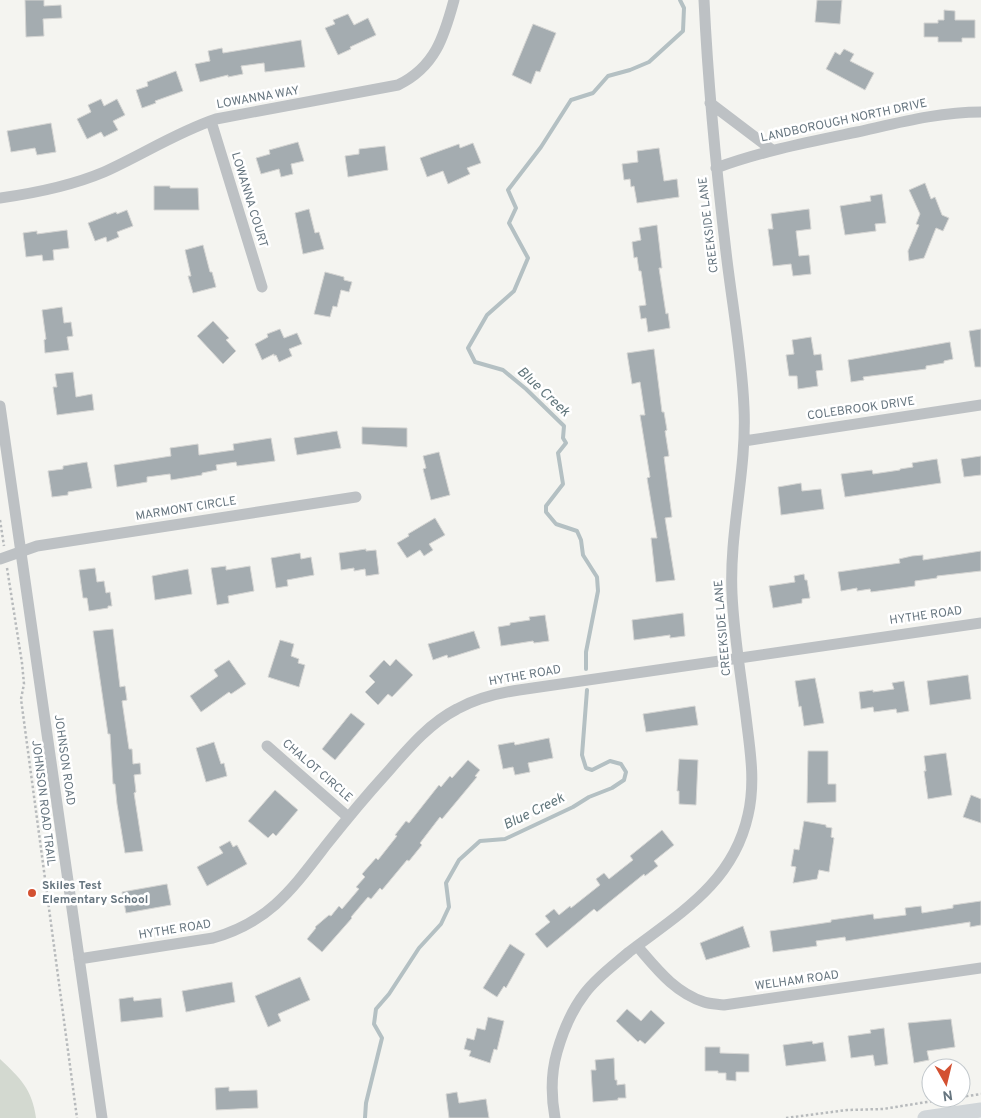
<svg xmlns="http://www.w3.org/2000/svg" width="981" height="1118" font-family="Overpass,sans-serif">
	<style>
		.green { fill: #d3d9d0 }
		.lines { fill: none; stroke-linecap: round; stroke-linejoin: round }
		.stream { stroke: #b4c0c3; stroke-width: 4 }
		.building { fill: #a4acb0; stroke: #d5d5d3 }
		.path { stroke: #b7babc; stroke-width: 2.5; stroke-dasharray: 2.5 2.5; stroke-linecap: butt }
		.minor { stroke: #bdc1c4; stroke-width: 11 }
		.secondary { stroke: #d1d6d9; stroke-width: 15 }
		.poi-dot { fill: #d35132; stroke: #fff; stroke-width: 2 }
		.labels { text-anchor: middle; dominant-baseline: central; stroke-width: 5; stroke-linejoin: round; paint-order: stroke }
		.street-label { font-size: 12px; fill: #66757f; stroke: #fff }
		.poi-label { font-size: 12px; font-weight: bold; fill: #66757f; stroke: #fff; text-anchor: start }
		.water-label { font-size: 14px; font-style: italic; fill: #61767c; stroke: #fff }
	</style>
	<rect width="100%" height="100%" fill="#f4f4f0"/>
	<path class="green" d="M0 1059C20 1078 32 1089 36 1118H0Z"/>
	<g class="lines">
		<path class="stream" d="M586 669V652L598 591 597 577 583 555 581 540 577 531 556 524 546 512V506L563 484 558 453 566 443 563 438 564 426 526 389 503 370 475 362 468 348 487 315 514 291 528 258 509 223 516 208 508 190 541 147 571 100 593 93 608 76 630 70 649 62 683 31 684 8 680 0
			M365 1118 366 1103 382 1038 374 1024 376 1009 389 994 419 948 441 924 449 907 446 883 459 860 480 841 505 839 573 807 589 797 612 788 624 780 626 772 621 764 610 761 592 770 586 768 582 755 587 690"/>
	</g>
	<path class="building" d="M25 0H44V6L61 5 62 18 43 19 44 36 26 37Z
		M817 0H842L840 24 815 22Z
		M944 10 955 11V20H975V38H962V42H938V37H924V23H938V20H944Z
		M348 14 354 25 368 18 376 35 350 47 351 49 338 55 325 28 335 24 333 20Z
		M533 24 556 33 540 72 536 71 531 84 512 75Z
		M301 40 305 67 265 72 264 63 241 66 243 74 228 77V75L200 82 195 64 210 61 208 51 222 48 223 53Z
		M844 49 854 54 850 61 874 73 865 90 826 69 835 52 840 55Z
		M176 71 183 91 155 101 156 103 142 108 136 90 148 86 147 82Z
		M101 99 104 106 117 99 125 115 113 121 118 130 104 137 101 132 87 139 77 119 91 112 88 105Z
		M51 123 56 152 37 155 35 148 11 152 7 131Z
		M298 142 304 161 291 164 293 174 281 177 279 169 261 174 256 158 270 154 269 150Z
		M473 143 481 163 467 168 470 174 448 184 443 171 427 177 420 158 459 144 460 148Z
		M385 146 388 170 348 177 345 156 359 154V149Z
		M659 148 664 181 677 179 679 197 637 203 634 186 631 187 630 179 624 180 622 164 638 162 637 151Z
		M925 183 931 199 935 197 942 215 949 218 943 231 936 228 924 258 909 261 908 251 919 225 916 224 920 214 909 190Z
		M154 186H170V188H198L199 210H154Z
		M882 194 886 223 875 224 876 231 845 235 840 206 871 201 870 196Z
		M309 209 315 233 319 232 324 249 303 254 295 213Z
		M809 209 811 229 796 231 799 256 809 255 811 274 793 276 791 264 773 266 768 229H773L771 214Z
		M127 210 133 226 117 232 119 237 107 242 106 237 95 241 88 223 116 212 117 214Z
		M657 225 662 268H659L666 314 668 313 670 328 648 332 646 318 641 319 639 306 646 305 641 271H639L637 257 634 258 632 242 641 240 639 228Z
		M67 230 69 248 53 250 54 260 43 261 42 255 26 257 23 233 37 231V234Z
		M203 245 210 272H212L216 287 193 293 188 276H191L185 250Z
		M325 272 344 277V280L352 282 349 292 341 290 337 307 333 306 330 317 314 314Z
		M62 307 64 323 71 322 73 336 67 337 69 350 45 353 44 340 46 339 42 310Z
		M213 321 229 338 226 340 236 351 223 364 197 336Z
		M280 329 284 338 297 333 302 344 289 349 292 356 279 362 276 355 274 356V354L262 360 255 344 268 337 267 334Z
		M981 329V367H975L969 331Z
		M811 337 814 355 821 354 823 370 816 371 818 386 798 389 797 376H789L786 355 794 354 792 340Z
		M950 342 953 359 944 361V363L926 366V369L863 377 864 380 851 382 848 360Z
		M654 349 662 412H664L667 430 665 431 669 456 664 457 672 517 665 518 675 580 656 582 651 538H657L647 478 650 477 640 415H645L640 382 632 384 627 353Z
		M73 372 76 397 92 394 94 410 57 415 53 387H57L55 374Z
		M362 427 407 428V447L362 444Z
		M337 431 341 448 297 455 294 438Z
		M271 438 275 461 237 466 236 462 216 465 217 470 202 473V475L171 480 170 474 147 477V482L117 487 114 465 171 456 170 448 198 444 199 455 234 450 233 444Z
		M439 452 450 495 431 500 423 469 426 468 423 456Z
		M981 456V475L964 477 961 459Z
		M937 459 941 483 845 497 841 474 872 470 873 474 900 470V469L913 467 912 463Z
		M87 462 92 488 68 492V495L52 497 48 471 63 469V466Z
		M801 483 802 491 821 489 824 509 781 515 778 487Z
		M435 518 445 535 429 544 433 550 424 556 420 550 407 558 397 543 409 536 408 534Z
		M366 549V551L376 550 379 574 366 576 365 569 354 571V568L341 570 339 553Z
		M981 551V571L937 576V578L915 581V586L871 592 870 589 857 591V588L841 591 838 572 900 563 899 559 912 556 923 555V560Z
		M300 553 301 559 311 557 314 575 287 580 288 586 276 588 271 558Z
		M226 566V570L250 566 254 591 228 596 229 603 217 605 211 568Z
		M95 568 97 582 104 581 106 593 110 592 112 606H108V608L89 611 87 598H83L79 570Z
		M188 569 192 594 155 600 152 576Z
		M804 574 805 580H807L810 598 802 599V603L773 608 769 586 795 582 794 576Z
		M683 613 685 636 670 638V635L634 640 632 620Z
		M545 615 549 641 534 643 533 641 501 646 498 627 510 625V623L530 620 529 617Z
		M113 629 120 687 125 686 127 700 122 701 129 749H132L133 764 140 763 141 774 134 775 136 792 134 793 143 851 125 853 117 804 115 784H113L110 734H108L93 631Z
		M474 631 480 648 448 658 447 655 433 660 428 644Z
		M280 640 294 644 291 656 299 659 298 663 305 665 299 687 268 677Z
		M396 659 413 675 392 697 388 694 378 705 365 692 375 682 369 676 384 660 390 666Z
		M229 660 246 684 231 694 229 692 201 712 190 696 218 676 214 670Z
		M968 675 971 699 930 705 927 681Z
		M815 678 824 723 804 726 801 706 799 707 795 681Z
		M904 681 909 711 897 713 896 709 874 712 873 707 861 709 859 692 873 690V692L894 689 892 683Z
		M695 706 698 725 646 732 643 714Z
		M351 713 365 724 335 760 322 749Z
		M549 738 553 758 528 763 530 772 515 775 513 767 503 769 498 745 514 742 515 745Z
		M214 742 221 764 224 763 227 776 206 782 196 748Z
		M808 751H828V784H836V802L807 803Z
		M946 753 952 795 928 799 924 771H926L924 756Z
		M679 759 698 760 696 805 679 804V791H677Z
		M468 760 480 770 475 776 477 777 442 819 440 817 420 843 422 845 409 861 407 860 382 890 380 888 371 899 368 897 351 917 352 918 322 952 307 939 316 928 315 927 329 915 331 916 339 906 342 909 359 889 356 887 365 877 362 874 376 858 378 860 397 836 395 835 406 821 409 823 439 785 441 787 450 776 452 778Z
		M275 790 298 810 276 836 273 833 268 838 248 821Z
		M971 795 981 799V823L963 817Z
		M804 821 826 825V827L832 828 831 837 834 838 829 872 819 870 817 879 793 883 796 867 791 866 794 849 799 850Z
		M662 830 674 845 654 861 658 866 645 876 644 874 597 912 594 909 547 948 535 934 550 922 545 916 554 909 559 915 570 906 571 908 600 885 596 879 604 873 609 879 633 860 630 856Z
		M230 841 233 847 237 845 247 864 207 886 197 867 223 853 219 847Z
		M167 884 171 905 126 913 122 892Z
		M981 901V925L970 927V922L846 941 845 937 816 941 817 946 773 952 770 931 831 922V920L873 914 874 919 906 915 905 908 921 906 922 913 953 908V905Z
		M743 926 750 947 706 960 700 943Z
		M510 944 525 954 506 988 504 986 497 997 483 988Z
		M300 977 310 1000 278 1014 281 1021 268 1027 255 996Z
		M232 982 235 1002 186 1012 182 991Z
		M133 997 134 1001 161 998 163 1017 121 1022 119 999Z
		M627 1009 641 1021 651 1010 665 1023 645 1044 640 1040 638 1042 616 1021Z
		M488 1017 504 1021 497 1050 494 1049 490 1063 469 1056 471 1051 464 1049 467 1038 474 1040 477 1028 485 1030Z
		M951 1019 955 1047 927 1051 929 1060 914 1063 908 1023Z
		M884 1028 888 1064 875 1066 873 1055 851 1058 848 1036 871 1033 870 1030Z
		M812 1041 813 1044 823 1042 826 1061 786 1066 783 1045Z
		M705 1047H720V1053L749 1054V1072H736V1081L726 1080V1073H718V1071H705Z
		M614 1058 615 1080H617V1085L625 1084 626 1098H618V1100L593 1102 591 1070H596L595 1060Z
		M229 1087V1091L257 1090 258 1108 216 1110 215 1088Z
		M457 1092 459 1103 486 1099 489 1118H449L446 1094Z"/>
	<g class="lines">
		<path class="path" d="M0 520 4 546
			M7 568 22 663 24 684 21 699 77 1118
			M961 1097 981 1094
			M786 1118 847 1110 883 1109 952 1098"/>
		<path class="minor" d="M710 103 772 150
			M211 121 262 287
			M716 168C762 151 809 142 857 132 898 123 939 112 981 112
			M0 198C36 193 71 186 104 172 142 155 177 132 216 119L398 85C435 67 444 37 454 0
			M0 406 102 1118
			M744 441 981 405
			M0 559 37 546 356 497
			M267 746 348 817
			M637 946C657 969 674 992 704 1002 710 1004 717 1004 724 1005L981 968
			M79 959 213 938C270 922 293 888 327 844 346 820 365 797 385 775 407 750 428 724 457 709 477 698 498 693 519 690L981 623
			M555 1118C551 1096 551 1073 557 1052 563 1031 571 1011 585 993 597 977 614 965 629 952 680 913 733 883 748 815 755 785 751 756 747 725 742 682 734 638 732 594 729 531 747 471 744 408 742 356 732 304 726 252 716 168 708 84 704 0"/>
		<path class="secondary" d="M925 1118 981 1110"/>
	</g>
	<circle class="poi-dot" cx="32" cy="893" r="5"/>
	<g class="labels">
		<g class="street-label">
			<text transform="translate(258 98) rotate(-10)">LOWANNA WAY</text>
			<text transform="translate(844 121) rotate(-12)">LANDBOROUGH NORTH DRIVE</text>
			<text transform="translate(249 200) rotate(73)">LOWANNA COURT</text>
			<text transform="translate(709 225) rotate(-97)">CREEKSIDE LANE</text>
			<text transform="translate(861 409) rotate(-8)">COLEBROOK DRIVE</text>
			<text transform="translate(186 509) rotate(-9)">MARMONT CIRCLE</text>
			<text transform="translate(926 616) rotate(-8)">HYTHE ROAD</text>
			<text transform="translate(723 628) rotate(-95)">CREEKSIDE LANE</text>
			<text transform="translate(525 676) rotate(-10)">HYTHE ROAD</text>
			<text transform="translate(64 760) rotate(82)">JOHNSON ROAD</text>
			<text transform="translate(317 771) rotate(41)">CHALOT CIRCLE</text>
			<text transform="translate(43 803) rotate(83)">JOHNSON ROAD TRAIL</text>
			<text transform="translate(175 930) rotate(-9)">HYTHE ROAD</text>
			<text transform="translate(797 981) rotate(-8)">WELHAM ROAD</text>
		</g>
		<g class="poi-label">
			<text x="42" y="886">Skiles Test<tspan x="42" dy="14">Elementary School</tspan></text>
		</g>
		<g class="water-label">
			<text transform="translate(543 392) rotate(43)">Blue Creek</text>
			<text transform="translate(534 812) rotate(-26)">Blue Creek</text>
		</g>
	</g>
	<g transform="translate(946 1083) rotate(172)"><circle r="24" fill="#ffffff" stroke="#c2c8cc"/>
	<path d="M0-4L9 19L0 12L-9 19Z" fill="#d35132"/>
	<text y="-8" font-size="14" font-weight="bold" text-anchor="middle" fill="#66757f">N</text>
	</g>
</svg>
